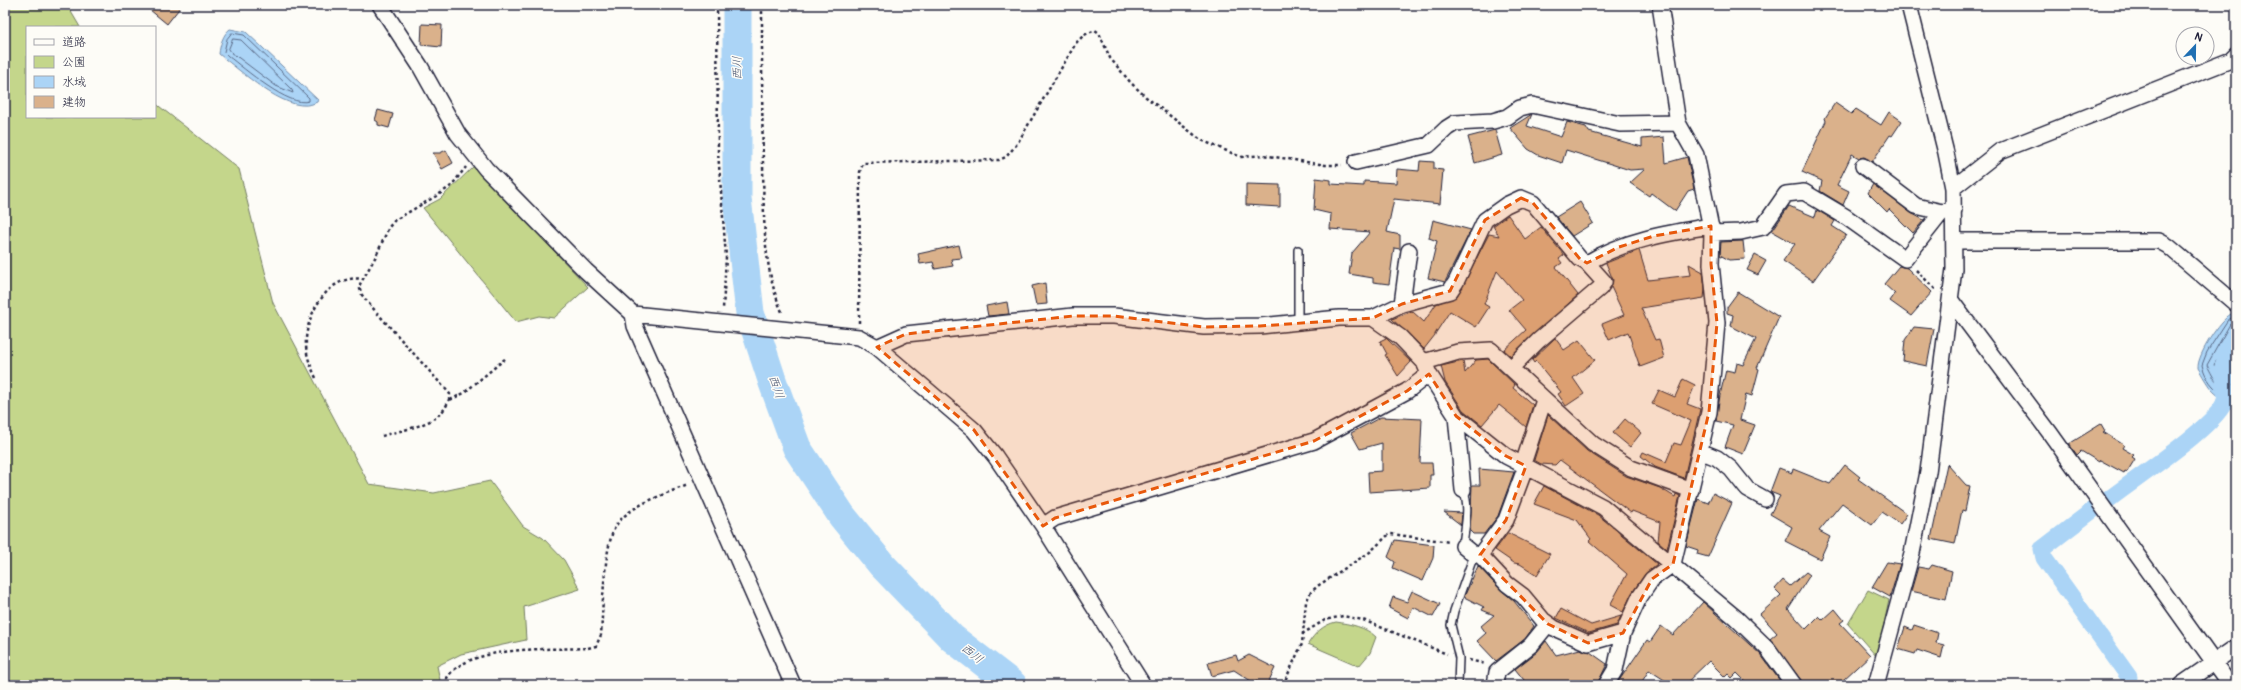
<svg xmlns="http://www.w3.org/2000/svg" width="2241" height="690" font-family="Pangolin,'Klee One',sans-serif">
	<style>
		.green { fill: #c4d68b; stroke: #737c63 }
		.water { fill: #abd4f6; stroke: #748dab }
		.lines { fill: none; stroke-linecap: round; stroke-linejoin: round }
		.shore { stroke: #596986; stroke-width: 1 }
		.canal { stroke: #abd4f6; stroke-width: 17 }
		.river { stroke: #abd4f6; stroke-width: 29 }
		.building { fill: #dab18b; stroke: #22223b }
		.service-casing { stroke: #22223b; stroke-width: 10 }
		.minor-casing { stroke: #22223b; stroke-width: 18 }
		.path { stroke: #22223b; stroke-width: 2.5; stroke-dasharray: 3 3; stroke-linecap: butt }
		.service { stroke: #fdfcf7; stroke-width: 7 }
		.minor { stroke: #fdfcf7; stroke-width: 15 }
		.marked { fill: #e8590c; fill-opacity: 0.2; stroke: #e8590c; stroke-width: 3; stroke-dasharray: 8 5; stroke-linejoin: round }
		.labels { text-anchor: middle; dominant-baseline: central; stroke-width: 3; stroke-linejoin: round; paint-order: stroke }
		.water-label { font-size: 12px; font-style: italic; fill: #4b5773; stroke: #fdfcf7 }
	</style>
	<rect width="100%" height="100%" fill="#fdfcf7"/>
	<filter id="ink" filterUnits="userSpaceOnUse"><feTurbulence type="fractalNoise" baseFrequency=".025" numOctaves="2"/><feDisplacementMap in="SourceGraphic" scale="8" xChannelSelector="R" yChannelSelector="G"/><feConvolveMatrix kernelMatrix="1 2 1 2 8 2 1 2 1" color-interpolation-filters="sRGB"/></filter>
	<g filter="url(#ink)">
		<path class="green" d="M5 5H67L80 27H27V117H155V103L239 169 273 303 369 484 434 493 490 481 523 526 543 538 564 560 580 589 524 607 526 640 461 654 437 666 441 685H5Z
			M474 166 588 287 554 318 539 316 516 322 423 208 440 199Z
			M1868 590 1889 600 1877 657 1848 624Z
			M1336 622C1350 624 1366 627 1376 637L1370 653 1359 666 1308 644C1315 633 1323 625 1336 622Z"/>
		<path class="water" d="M230 29 246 32 318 100 317 102C291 117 246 75 225 59L219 54C220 45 223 34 230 29Z
			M2231 314 2236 315V399L2232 401C2213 398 2207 383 2198 368 2197 355 2220 320 2231 314Z"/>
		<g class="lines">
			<path class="shore" d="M232 33 244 35 309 98V101C289 108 244 68 228 56L224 52 227 39Z
				M233 39 241 40 292 90 293 93 276 86 231 52 229 49Z
				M2236 319 2231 318 2227 321 2207 352 2202 365C2206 381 2219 398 2236 396
				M2236 324H2230L2207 365C2214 379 2220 392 2236 391
				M2236 330 2233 331 2214 365 2226 383 2236 385"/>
			<path class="canal" d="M2108 500C2130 482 2220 424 2225 400 2227 391 2223 379 2223 369 2223 359 2232 345 2236 336
				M2093 510 2042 549 2044 558 2129 677"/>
			<path class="river" d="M737 5V198L750 313 773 383 797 448 842 516 882 565 952 638 1013 685"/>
		</g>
		<path class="building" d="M144 5H182L167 24Z
			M422 24 442 25 441 47 421 45Z
			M1835 103 1851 114 1856 109 1881 125 1889 112 1902 121 1892 136 1890 135 1872 162 1864 157 1859 158 1852 154 1837 185 1849 191 1843 205 1820 191 1822 181 1802 172 1826 121 1825 118Z
			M378 110 393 114 389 128 378 125V122L375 120Z
			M1532 114 1527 126 1561 137 1567 122 1586 127 1589 132 1642 147V139L1664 137 1666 163 1687 157 1694 189 1688 191 1675 211 1651 193 1649 196 1630 183 1645 169 1630 170 1566 150 1562 163 1538 155 1528 149 1510 128Z
			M1495 130 1502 155 1475 163 1468 137Z
			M446 150 453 163 442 169 433 153H440Z
			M1420 161 1434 162V169L1443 170 1440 204 1394 199 1387 232 1400 235V249L1394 248 1389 284 1373 282V278L1349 274 1352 253 1370 232 1330 229 1331 214 1314 210 1316 178 1331 180V184L1364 186V181L1396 183 1397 169 1419 171Z
			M1246 184 1280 185V207L1246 205Z
			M1873 184 1911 213 1924 220 1913 233 1889 209 1887 212 1868 193Z
			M1580 202 1593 223 1572 236 1556 217Z
			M1789 206 1815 217 1817 210 1835 221 1832 226 1846 235 1813 281 1783 261 1795 244 1772 231Z
			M1508 215 1525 239 1541 227 1564 255 1559 259 1562 263 1556 267 1578 295 1511 356 1504 350 1526 330 1509 310 1522 300 1497 271 1484 304 1489 307 1476 327 1450 311 1435 334V335L1424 349 1392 319 1412 311 1424 322 1436 304 1457 296 1489 234 1499 236 1493 226Z
			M1433 220 1471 230 1445 282 1428 278 1437 241 1429 238Z
			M1743 241 1745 259 1729 260 1720 255 1721 242Z
			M959 245 962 258 951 259 953 266 935 269 933 262 920 264 918 254Z
			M1639 250 1648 280 1691 275 1689 264 1703 272 1705 289 1704 298 1641 308 1655 340 1659 339 1664 358 1640 367 1628 332 1609 340 1602 324 1624 315 1611 287 1613 280 1606 263Z
			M1755 255 1766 261 1758 275 1747 270Z
			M1899 266 1907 268 1932 292 1911 316 1890 301 1895 294 1884 284Z
			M1045 283 1047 304 1036 305 1032 286Z
			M1738 292 1779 317 1757 368 1759 369 1752 396 1746 394 1740 420 1755 425 1743 454 1725 447 1733 425 1716 421 1720 395 1726 370 1735 372 1737 363 1743 365 1756 339 1731 326 1733 315 1727 313V307Z
			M1007 302 1009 314 988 316 986 306Z
			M1914 327 1934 329 1927 366 1903 361 1905 340Z
			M1386 338 1411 362 1398 376 1385 355 1387 354 1380 341Z
			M1555 338 1564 350 1579 340 1595 360 1573 378 1584 394 1566 406 1558 394 1561 392 1536 361 1534 363 1532 360Z
			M1488 359 1515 385 1513 388 1533 405 1526 427 1499 405 1482 425 1463 410 1445 382 1441 366 1463 361 1465 373 1476 360Z
			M1683 379 1695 385 1687 404 1700 409 1684 478 1655 467 1641 456 1643 452 1666 462 1674 443 1681 445 1691 421 1652 404 1659 390 1675 397Z
			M1548 415 1587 451 1626 476 1660 488 1675 497 1676 494 1680 496 1667 549 1658 541 1660 522 1632 511 1631 513 1560 460 1555 465 1541 464 1534 460Z
			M1381 417 1422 419 1420 463H1432L1433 475H1430V488L1369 492 1368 472 1382 471V443L1360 449 1351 433Z
			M1625 419 1641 433 1630 447 1613 433Z
			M2101 424 2105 431 2103 432 2124 445 2122 448 2134 455 2132 457 2135 459 2127 472 2125 471 2124 473 2100 460 2099 462 2081 451 2077 455 2069 444Z
			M1947 464 1966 485 1970 486 1965 511 1962 510 1955 544 1931 539Z
			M1845 465 1860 477 1858 479 1907 514 1900 524 1882 512 1872 525 1842 503 1819 531 1830 537 1820 559 1785 541 1792 527 1770 514 1780 496 1770 492 1779 468 1792 473 1793 469 1830 484Z
			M1479 469 1514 472 1498 516 1484 534H1473L1470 531 1472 485H1480Z
			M1544 486 1598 515 1657 564 1645 574 1632 593 1623 612 1610 605 1627 574 1589 541 1591 539 1577 520 1534 504Z
			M1713 493 1732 503 1708 557 1697 554 1698 550 1686 546 1698 499 1708 503Z
			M1444 512 1462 513 1461 525Z
			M1508 533 1550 554 1537 575 1520 564 1514 563 1495 550Z
			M1395 540 1434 545 1433 558 1423 581 1393 568 1395 562 1388 557Z
			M1887 562 1900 564 1890 597 1872 587Z
			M1932 565 1952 571 1946 599 1911 591 1918 567 1929 569Z
			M1478 566 1501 590 1514 601 1534 626 1525 639 1496 661 1477 641 1486 633 1481 626 1494 615 1482 610 1484 607 1464 597Z
			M1806 572 1810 575 1788 609 1806 629 1819 616 1823 620 1835 609 1844 620 1840 623 1870 655 1843 680 1846 685H1803L1801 680 1770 639 1777 633 1760 614 1781 595 1775 589 1783 580 1790 586Z
			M1412 591 1440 604 1433 617 1413 607 1408 618 1389 608 1393 597 1407 602Z
			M1703 602 1761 655 1783 685H1749L1737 673 1732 678 1728 674 1725 677 1709 661 1684 685H1672L1649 670 1640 685H1616L1647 640 1650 642 1661 626 1673 635Z
			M1561 609 1591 625 1621 616 1617 625 1589 633 1556 618Z
			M1914 625 1938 633 1936 643 1944 645 1941 658 1917 650 1915 654 1898 649 1905 627 1912 630Z
			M1546 641 1556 655 1580 649 1590 652 1607 664 1597 685H1528L1515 669 1537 652Z
			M1236 655 1238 661 1249 655 1275 668 1267 685 1256 681 1254 683 1234 670 1212 676 1208 663Z"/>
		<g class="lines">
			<g class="service-casing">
				<path id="service" d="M1298 250V321
					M1463 546C1464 530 1471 506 1463 490
					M1458 685 1459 658 1451 625 1454 611 1474 555"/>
			</g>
			<g class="minor-casing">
				<path id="minor" d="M380 5 420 66 458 134 486 169 586 271 633 314 635 326 793 685
					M1356 162 1429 145 1447 128 1455 123 1493 121 1507 117 1520 108 1532 105 1620 124 1678 123
					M1863 166 1916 206 1942 212
					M1953 188 2000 151 2231 60 2236 55
					M1712 233 1741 232 1763 227 1786 194 1804 192 1846 217 1905 259 1942 212 1954 210
					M1954 241H2159L2168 246 2236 304
					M1952 302 2050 433 2230 685
					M1402 304 1409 251
					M633 314 859 337 877 347 974 430 995 456 1043 526 1143 685
					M1373 318 1402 304 1450 291 1456 282 1485 220 1506 205 1521 198 1533 203 1580 259 1587 263C1624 240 1668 233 1711 226
					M877 347 906 334 1073 316H1114L1204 327 1260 326 1339 318H1373L1400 337 1424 362 1429 374 1456 416 1506 456 1603 507 1736 618 1768 649 1794 685
					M1424 362 1458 352 1491 350 1593 444 1631 468 1691 490
					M1511 368 1538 341 1600 288 1604 282 1587 263
					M1456 416 1463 490
					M1700 451 1717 458 1731 469 1747 489 1765 499
					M1523 464 1544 400
					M1043 526 1055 518 1314 441 1407 391 1429 374
					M1463 546 1474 555H1480L1507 584 1523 596 1543 620 1554 628 1588 643 1623 633
					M1480 555 1506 520 1526 466
					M1495 685 1497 672 1531 645 1548 624
					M1606 685 1615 670 1623 633 1639 598 1652 579 1673 564 1709 412 1717 323 1711 264 1712 233 1696 155 1678 123 1660 5
					M1876 685 1912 553 1928 472 1954 269 1953 188 1946 153 1909 5
					M2181 685 2236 647"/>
			</g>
			<path class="path" d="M717 5 718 152 726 257 723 309
				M762 5C762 58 762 111 763 164 764 213 762 269 783 314
				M1916 270 1936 290
				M859 323 860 172 863 163 999 160 1006 157 1017 144 1076 43 1084 35 1095 30 1099 33 1110 58 1131 83 1146 97 1201 140 1241 157 1263 155 1325 165H1342
				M316 378C311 367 307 358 306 346 304 316 329 273 362 279
				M450 400 464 393 506 358
				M382 436C405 428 446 426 450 394L370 305 362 295 359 286 376 256 389 227 395 220 438 195 451 186 466 167
				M1302 634 1325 620 1343 616 1363 620 1447 654
				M1469 660 1486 664
				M449 685 447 678C468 644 552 650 588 648L596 646 601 635C603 609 603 544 617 524 630 505 667 493 688 485
				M1283 685 1302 644 1306 602 1311 592 1319 585 1370 552 1387 536 1391 534 1450 542"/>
			<use href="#service" class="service"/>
			<use href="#minor" class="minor"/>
		</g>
	</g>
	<path class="marked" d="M1521 198 1533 203 1580 259 1587 263 1619 247 1654 236 1711 226V264L1717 323 1709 412 1673 564 1652 579 1623 633 1588 643 1548 624 1480 555 1506 520 1526 466 1506 456 1456 416 1429 374 1407 391 1314 441 1055 518 1043 526 974 430 877 347 906 334 1073 316H1114L1204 327 1260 326 1373 318 1402 304 1450 291 1485 220Z"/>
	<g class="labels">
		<g class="water-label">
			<text transform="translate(737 68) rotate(-90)">西川</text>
			<text transform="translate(776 387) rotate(71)">西川</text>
			<text transform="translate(972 654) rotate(38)">西川</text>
		</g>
	</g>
	<rect width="2241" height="690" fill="none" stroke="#fdfcf7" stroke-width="20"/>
	<rect x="10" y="10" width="2221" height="670" fill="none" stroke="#22223b" stroke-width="1.5" filter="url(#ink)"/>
	<rect x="26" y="26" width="130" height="92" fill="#fdfcf7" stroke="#a5a5ac"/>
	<rect x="34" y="39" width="20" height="6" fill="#fdfcf7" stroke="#a5a5ac"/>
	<text x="62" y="46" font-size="12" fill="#22223b">道路</text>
	<rect x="34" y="56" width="20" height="12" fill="#c4d68b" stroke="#a5a5ac"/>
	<text x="62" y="66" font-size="12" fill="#22223b">公園</text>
	<rect x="34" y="76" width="20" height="12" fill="#abd4f6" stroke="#a5a5ac"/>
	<text x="62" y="86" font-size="12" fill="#22223b">水域</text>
	<rect x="34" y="96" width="20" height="12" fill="#dab18b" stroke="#a5a5ac"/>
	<text x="62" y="106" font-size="12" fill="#22223b">建物</text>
	<g transform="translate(2195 46) rotate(22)"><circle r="19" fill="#fdfcf7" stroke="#a5a5ac"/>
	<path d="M0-3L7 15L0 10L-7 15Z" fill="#1f6fb2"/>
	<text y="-6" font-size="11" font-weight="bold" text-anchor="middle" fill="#22223b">N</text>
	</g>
</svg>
